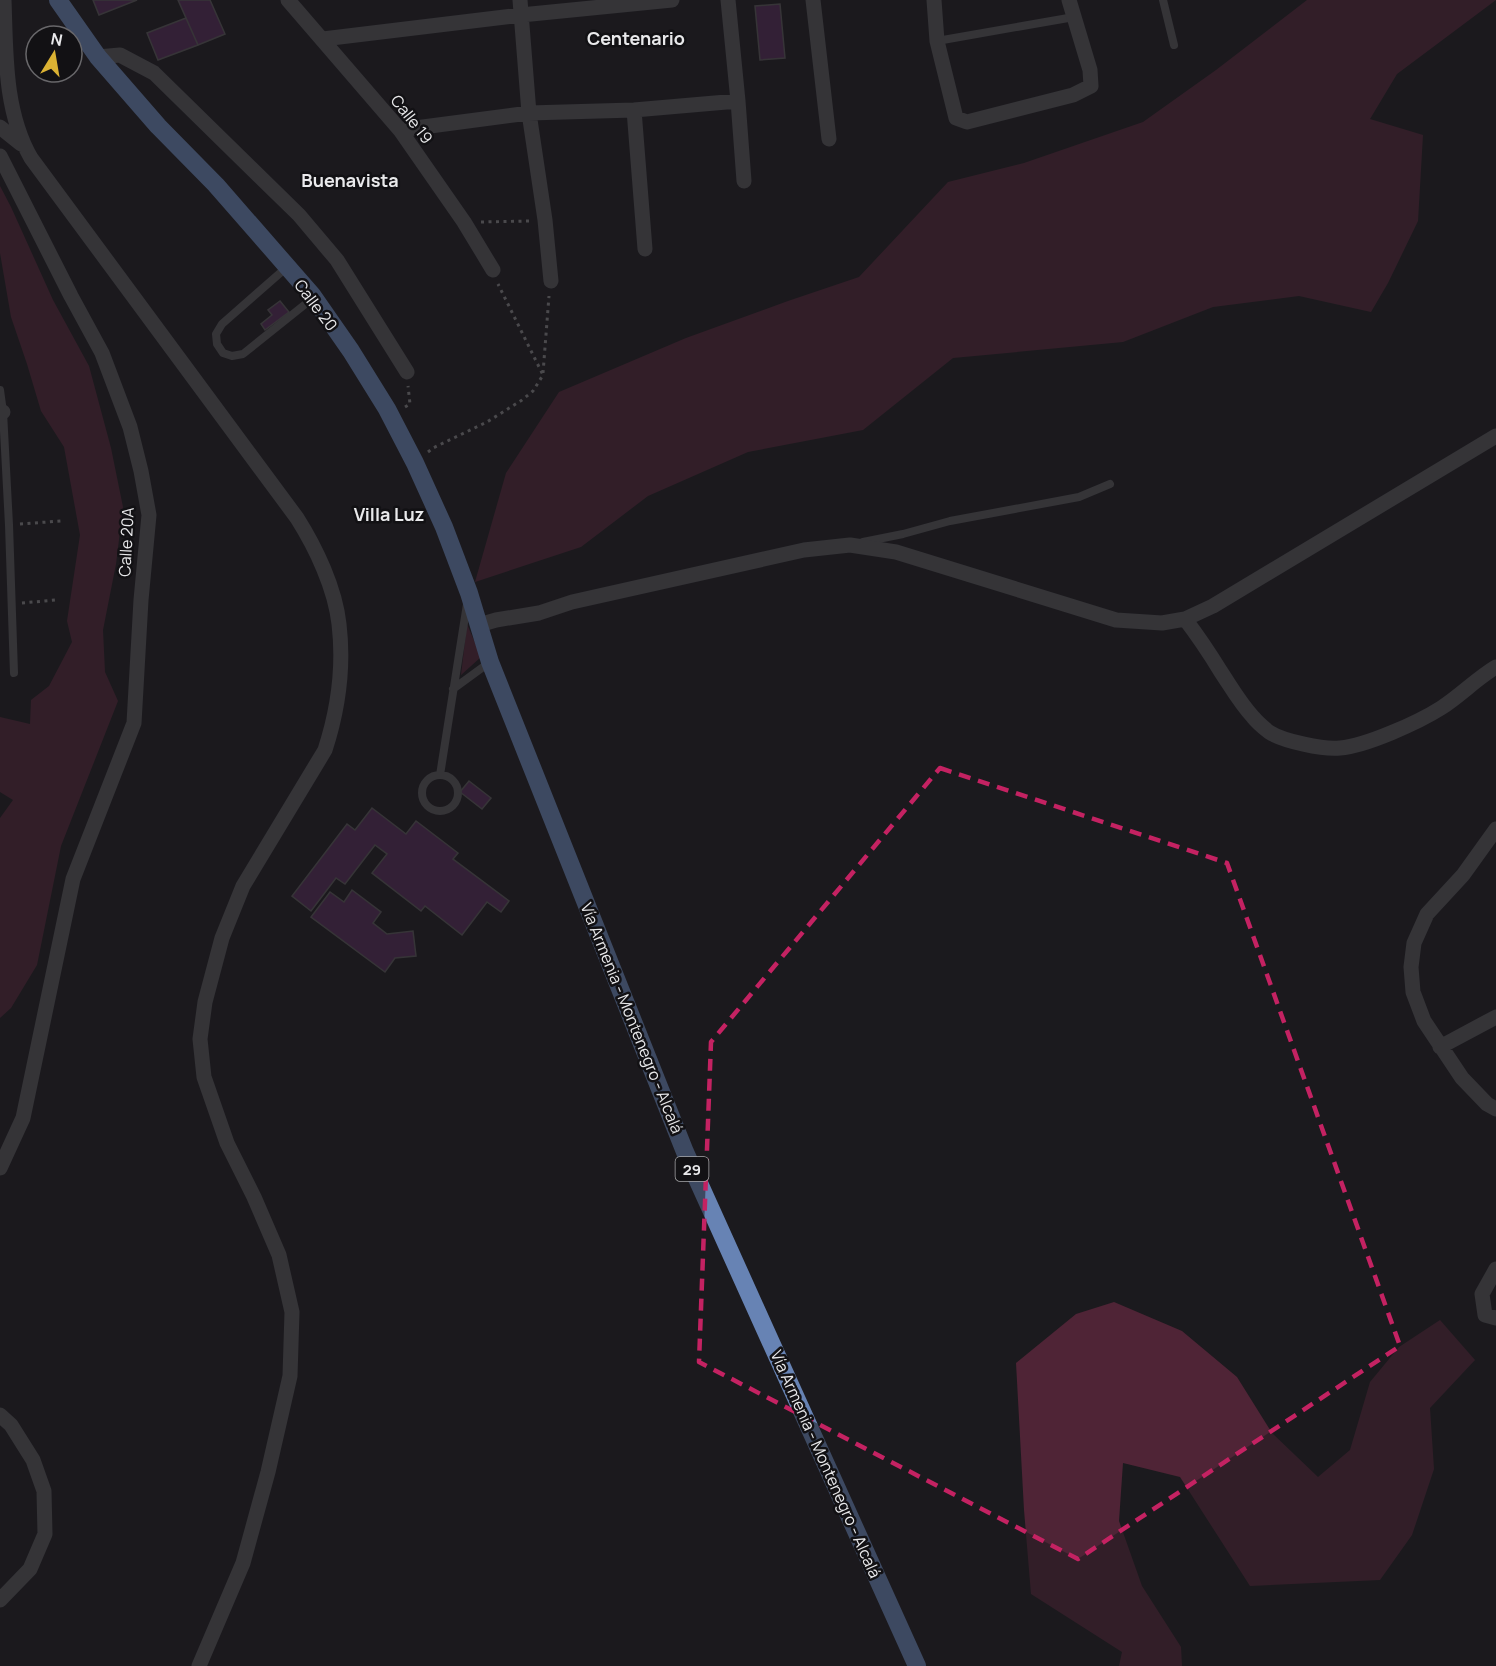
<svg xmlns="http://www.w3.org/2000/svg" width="1496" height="1666" font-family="Manrope,sans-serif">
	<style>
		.green { fill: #4f2436 }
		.building { fill: #512956; stroke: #585558; stroke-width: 1.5 }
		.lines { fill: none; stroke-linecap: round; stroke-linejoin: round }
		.path { stroke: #848386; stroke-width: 3; stroke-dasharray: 3 4.5; stroke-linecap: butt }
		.lane { stroke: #545458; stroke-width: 8 }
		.street { stroke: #545458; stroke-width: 15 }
		.primary { stroke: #6783b4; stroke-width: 18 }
		.marked { fill: none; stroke: #c42262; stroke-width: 4.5; stroke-dasharray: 12 8; stroke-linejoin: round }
		.labels { text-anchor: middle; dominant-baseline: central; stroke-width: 5; stroke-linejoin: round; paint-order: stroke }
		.shield { fill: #121114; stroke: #a8a8aa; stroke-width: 1.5 }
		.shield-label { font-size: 15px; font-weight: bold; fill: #e9e9eb }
		.street-label { font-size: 16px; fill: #e9e9eb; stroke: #121114 }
		.neighbourhood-label { font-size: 18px; font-weight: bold; fill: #e9e9eb; stroke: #121114 }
	</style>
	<rect width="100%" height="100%" fill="#1b1a1e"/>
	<path class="green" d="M1307 0H1496L1397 74 1370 119 1423 135 1418 221 1388 283 1371 312 1299 296 1213 307 1123 342 953 358 863 430 748 452 648 496 581 547 475 582 506 473 559 392 686 338 788 301 859 277 948 182 1024 163 1143 122 1216 70Z
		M0 186 11 207 53 300 89 366 111 448 123 507 116 564 103 630 105 672 118 701 61 846 37 965 11 1008 0 1018V818L13 800 0 792V717L30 724 31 700 49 686 72 642 67 621 80 535 64 447 41 411 27 364 11 317 0 253Z
		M467 624 481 657 461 675Z
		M1114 1302 1182 1331 1237 1377 1272 1433 1318 1477 1350 1450 1370 1382 1399 1347 1440 1320 1475 1360 1430 1408 1434 1469 1412 1535 1380 1580 1250 1586 1180 1477 1123 1463 1119 1521 1142 1586 1181 1647 1182 1666H1119L1122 1652 1031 1594 1024 1510 1016 1363 1076 1314Z"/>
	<path class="building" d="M93 0H137L99 15Z
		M178 0H210L225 34 198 45Z
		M780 4 785 58 760 60 755 6Z
		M186 18 198 45 158 60 147 33Z
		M280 301 289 312 265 330 261 324 272 315 268 310Z
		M469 781 491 798 482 809 460 792Z
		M372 808 406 834 416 821 458 853 453 859 509 901 501 912 487 902 462 935 425 906 421 911 372 873 387 854 375 845 345 884 336 878 311 911 292 896 347 824 355 830Z
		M352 890 381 912 373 923 387 934 413 931 416 956 395 958 385 972 311 917 330 892 344 902Z"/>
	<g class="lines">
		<path class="path" d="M481 222 529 221
			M543 373 549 296
			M405 407 410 404 408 386
			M428 452 433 448 487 422 522 400 533 391 543 375 498 284
			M20 524 61 521
			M22 603 56 600"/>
		<path class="lane" d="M1163 0 1174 45
			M937 41 1074 17
			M287 267 222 324 216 334 217 344 223 353 232 356 243 354 313 298
			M0 390 3 412 9 525 14 673
			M863 542 903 534 950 521 1079 497 1110 484
			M453 689 490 662
			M422 793a18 18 0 1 1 36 0a18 18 0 1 1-36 0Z
			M440 775 467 604"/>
		<path class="street" d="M4 0C6 53 4 111 31 158L297 518C316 548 335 588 339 624 344 666 338 710 325 750L243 886 222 938 205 1002 200 1039 204 1077 227 1143 254 1197 279 1255 292 1312 290 1376 268 1472 243 1563 199 1666
			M288 0 400 130 464 222 493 270
			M520 0 529 113 545 220 551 281
			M728 0 738 101 744 181
			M813 0 829 139
			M934 0 937 41 956 118 967 122 1073 95 1091 86 1090 70 1069 0
			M323 39 521 15 672 0
			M98 57 120 55 154 73 299 215 337 260 407 372
			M634 110 645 249
			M0 127 21 144
			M400 130 529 113 634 110 738 101
			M0 156 71 296 102 353 130 427 141 471 149 515 141 600 134 723 73 879 23 1118 0 1168
			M0 412H3
			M1185 619C1198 636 1210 654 1221 672 1231 687 1240 703 1253 717 1257 722 1264 728 1269 732 1283 741 1324 750 1340 748 1366 746 1419 722 1441 708 1460 696 1476 679 1496 667
			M479 625 496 620 539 613 572 602 804 550 850 545 896 552 1116 620 1162 623 1185 619 1213 606 1496 436
			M1496 829 1463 875 1427 914 1414 943 1411 967 1413 992 1424 1021 1462 1078 1487 1104 1496 1109
			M1440 1047 1496 1017
			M1496 1269 1482 1294 1485 1315 1496 1318
			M0 1415 11 1425 33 1460 44 1491 45 1534 30 1569 0 1600"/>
		<path class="primary" d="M58 0 98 57 158 126 216 185 312 295 351 351 387 409 415 463 444 527 469 593 490 662 685 1152 917 1666"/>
	</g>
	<path d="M0 0H1496V1666H0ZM940 768 1227 863 1400 1346 1078 1559 699 1362 711 1042Z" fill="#1b1a1e" fill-opacity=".55" fill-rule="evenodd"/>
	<path class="marked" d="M940 768 1227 863 1400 1346 1078 1559 699 1362 711 1042Z"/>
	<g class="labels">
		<rect class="shield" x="675.5" y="1157" width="33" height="24" rx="4.5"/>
		<g class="shield-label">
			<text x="692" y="1169">29</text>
		</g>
		<g class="street-label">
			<text transform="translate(412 119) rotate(52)">Calle 19</text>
			<text transform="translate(316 305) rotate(53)">Calle 20</text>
			<text transform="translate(126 542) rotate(-87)">Calle 20A</text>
			<text transform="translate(632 1018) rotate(68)">Vía Armenia - Montenegro - Alcalá</text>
			<text transform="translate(826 1464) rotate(66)">Vía Armenia - Montenegro - Alcalá</text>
		</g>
		<g class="neighbourhood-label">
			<text x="636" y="38">Centenario</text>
			<text x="350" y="180">Buenavista</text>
			<text x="389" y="514">Villa Luz</text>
		</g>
	</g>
	<g transform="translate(54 54) rotate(11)"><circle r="28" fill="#121114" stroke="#68676a" stroke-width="1.5"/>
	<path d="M0-4.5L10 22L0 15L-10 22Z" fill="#dbb233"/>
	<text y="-9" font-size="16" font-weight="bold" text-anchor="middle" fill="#e9e9eb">N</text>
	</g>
</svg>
